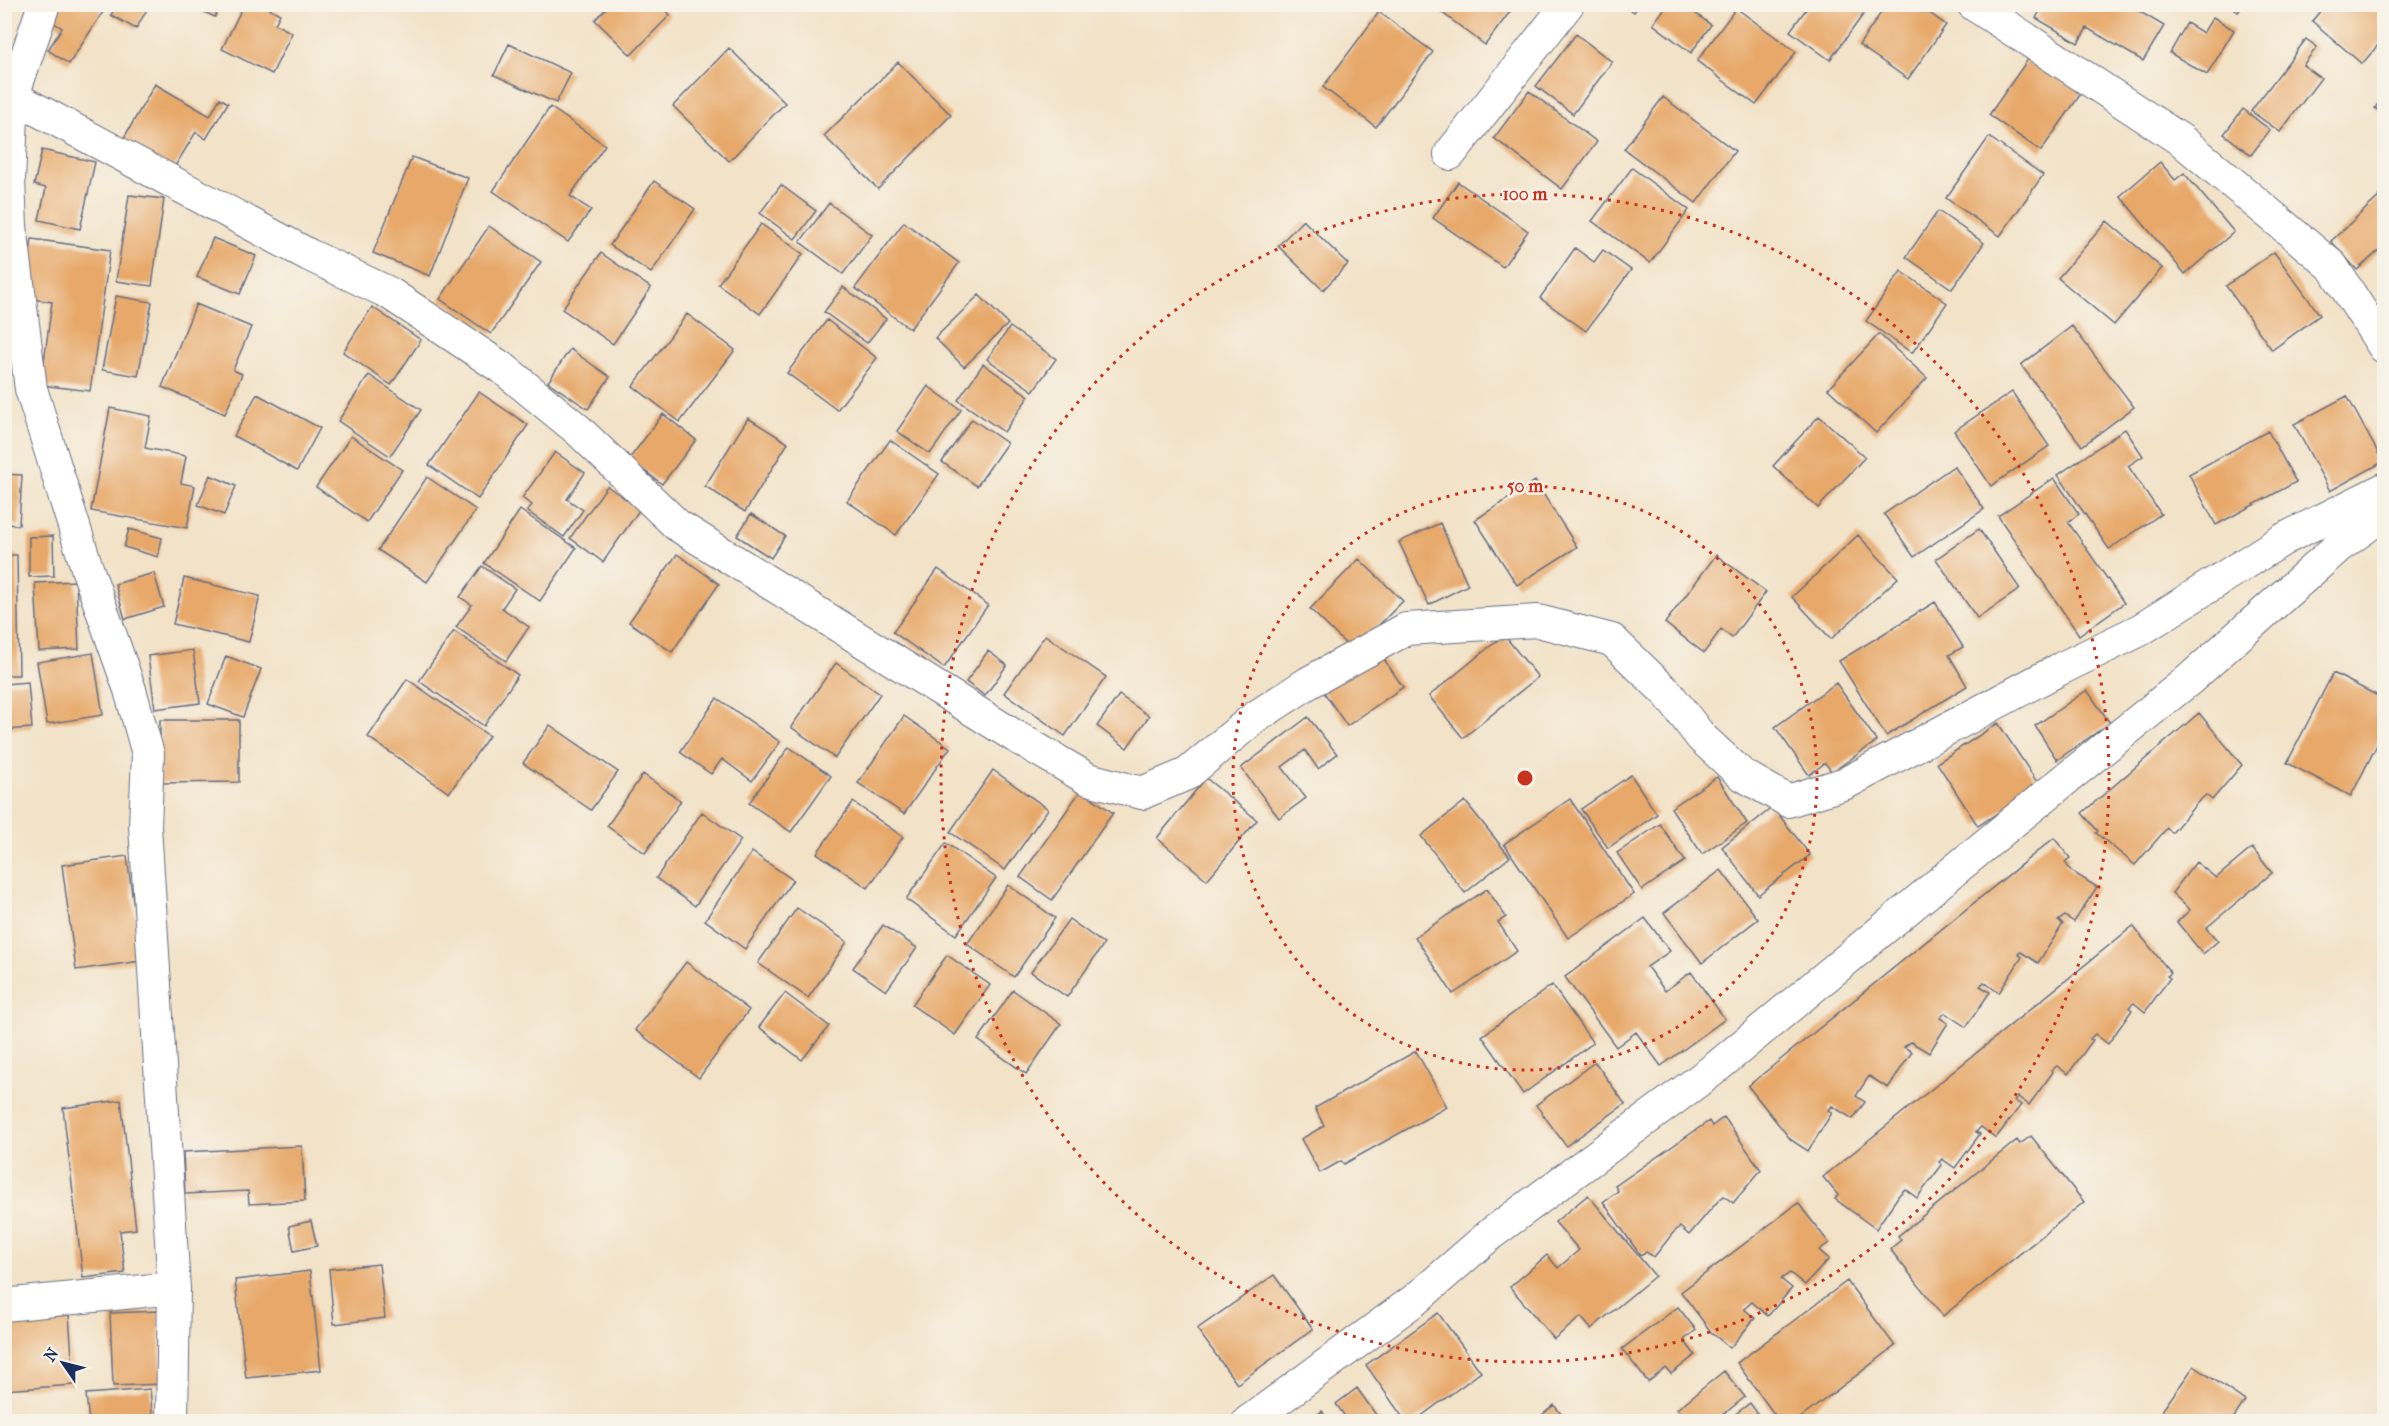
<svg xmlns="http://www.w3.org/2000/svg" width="2389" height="1426" font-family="'IM FELL French Canon',serif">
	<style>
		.building { fill: #e7a869 }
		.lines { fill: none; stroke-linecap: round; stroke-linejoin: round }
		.minor-casing { stroke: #666e83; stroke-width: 34 }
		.minor { stroke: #fff; stroke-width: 32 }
		.ring { fill: none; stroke: #c8321e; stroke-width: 3; stroke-dasharray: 3 6 }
		.centre { fill: #c8321e; stroke: #f7f3e8; stroke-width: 3 }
		.ring-label { font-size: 18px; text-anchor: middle; font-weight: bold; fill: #c8321e; stroke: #f7f3e8; stroke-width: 5; stroke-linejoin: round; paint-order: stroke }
	</style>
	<rect width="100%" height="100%" fill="#f7f3e8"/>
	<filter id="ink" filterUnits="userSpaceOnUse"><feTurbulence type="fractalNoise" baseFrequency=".0167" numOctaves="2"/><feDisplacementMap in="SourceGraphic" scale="12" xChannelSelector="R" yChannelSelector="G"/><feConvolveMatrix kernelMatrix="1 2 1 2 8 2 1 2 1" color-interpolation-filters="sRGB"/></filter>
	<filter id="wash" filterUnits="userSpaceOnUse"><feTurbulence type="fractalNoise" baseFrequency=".008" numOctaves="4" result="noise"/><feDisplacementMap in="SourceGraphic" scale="24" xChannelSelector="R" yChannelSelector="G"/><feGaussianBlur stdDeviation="1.35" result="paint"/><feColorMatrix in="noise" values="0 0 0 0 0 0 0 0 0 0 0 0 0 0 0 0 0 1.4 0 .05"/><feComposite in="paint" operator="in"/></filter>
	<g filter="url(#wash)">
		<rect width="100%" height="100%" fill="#f2e2c7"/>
		<g id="blocks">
			<path class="building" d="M60 4H91L103 12 69 64 48 50 62 28 50 20Z
				M117 4H150L136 29 111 15Z
				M186 4H221L215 17Z
				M244 4H261L280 14 275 24 292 33 272 74 222 49Z
				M610 4H660L670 15 631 55 595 20Z
				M1623 4H1640L1634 12Z
				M1668 4H1683L1711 25 1691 53 1653 24Z
				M1810 4H1871L1830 60 1790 31Z
				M1887 4H1917L1946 25 1908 79 1859 45Z
				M2044 4H2127L2164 26 2143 61 2087 28 2078 43 2036 18Z
				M2230 4H2244L2238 12Z
				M2326 4H2384V38L2362 64 2312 21Z
				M1438 5H1515L1485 45 1436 8Z
				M1736 8 1796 52 1756 105 1697 61Z
				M1379 12 1433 52 1376 127 1323 87Z
				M2213 17 2234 30 2207 75 2170 53 2187 23 2203 33Z
				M1576 34 1612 62 1573 114 1536 86Z
				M2306 39 2317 47 2303 65 2321 78 2280 132 2251 111Z
				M509 44 571 73 556 103 494 75Z
				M729 48 785 103 729 161 673 106Z
				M2035 49 2087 85 2041 151 1989 115Z
				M898 62 951 115 878 189 824 136Z
				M155 84 210 116 220 98 228 103 206 139 196 132 172 171 122 141Z
				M1529 91 1597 142 1562 189 1494 138Z
				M2384 95V115L2375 108Z
				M1663 97 1735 151 1696 203 1624 149Z
				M550 107 605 145 570 196 591 210 568 242 493 191Z
				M2243 109 2270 130 2251 155 2224 134Z
				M1989 137 2043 175 2000 236 1946 198Z
				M42 150 95 162 80 229 39 220 46 188 34 185Z
				M412 157 468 178 430 276 373 253Z
				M2160 162 2175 180 2184 173 2234 232 2185 274 2120 196Z
				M1632 168 1689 210 1650 263 1592 221Z
				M654 181 695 209 651 273 610 245Z
				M1458 182 1528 231 1503 267 1433 218Z
				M781 185 816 211 795 239 760 213Z
				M2384 192V246L2357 270 2331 241Z
				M129 195 164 199 152 286 116 281Z
				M829 203 872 235 843 274 800 242Z
				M1938 211 1984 243 1952 289 1906 257Z
				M1303 220 1348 264 1323 290 1278 246Z
				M2107 221 2162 268 2114 325 2058 278Z
				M904 222 959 263 910 329 855 288Z
				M761 224 803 254 760 314 718 284Z
				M489 226 541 262 491 334 440 299Z
				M213 238 256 256 240 294 197 277Z
				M32 239 110 250 90 391 41 385 52 302 24 298Z
				M1575 248 1594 262 1603 250 1631 270 1586 331 1540 298Z
				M2274 252 2320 315 2272 350 2226 286Z
				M601 253 651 288 613 344 562 309Z
				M1901 271 1947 303 1912 353 1866 321Z
				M843 287 886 319 867 343 824 312Z
				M979 295 1008 324 964 367 935 338Z
				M116 296 152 302 138 376 102 370Z
				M196 304 251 327 233 370 242 374 225 414 162 387Z
				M372 307 421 340 391 385 343 352Z
				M687 314 735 350 680 422 633 386Z
				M827 320 877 358 837 410 787 373Z
				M2072 326 2134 407 2082 446 2021 365Z
				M1010 327 1056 359 1033 391 987 359Z
				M1879 334 1927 378 1876 433 1828 389Z
				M570 349 610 377 588 409 548 382Z
				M983 364 1029 396 1004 432 958 400Z
				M369 375 421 410 390 456 338 421Z
				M928 386 961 410 930 454 897 431Z
				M479 392 528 425 478 499 429 465Z
				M2012 392 2049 446 1991 486 1954 431Z
				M257 394 320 428 297 471 234 436Z
				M2347 396 2383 462 2330 491 2294 424Z
				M110 408 151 416 145 448 186 456 181 483 195 486 187 528 91 511Z
				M663 414 696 440 662 484 629 459Z
				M1819 416 1865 457 1818 508 1773 466Z
				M748 418 788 443 745 512 705 486Z
				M972 419 1007 443 977 486 942 462Z
				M2125 429 2143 456 2128 466 2161 514 2109 549 2058 475Z
				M2268 431 2296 482 2216 525 2189 474Z
				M351 436 402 470 367 522 316 487Z
				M890 440 939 474 896 535 847 501Z
				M555 452 585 473 567 499 583 510 564 537 527 511 532 505 522 498Z
				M1954 466 1984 509 1914 557 1884 514Z
				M4 474 22 475 19 525 4 524Z
				M210 475 236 486 224 515 198 505Z
				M427 477 476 510 427 582 378 550Z
				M2054 478 2079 514 2068 522 2124 603 2079 635 1998 516Z
				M1535 481 1577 547 1517 585 1475 520Z
				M607 486 640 509 603 562 570 538Z
				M520 510 576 548 540 601 484 563Z
				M751 514 785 536 771 558 737 536Z
				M1440 523 1468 585 1429 605 1399 542Z
				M129 529 162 538 158 557 124 547Z
				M1979 529 2020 589 1977 618 1936 559Z
				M1858 535 1898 578 1831 639 1792 597Z
				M53 536 54 576 29 577V537Z
				M677 554 719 584 672 652 629 622Z
				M4 555H17L19 675H4Z
				M1716 555 1766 592 1732 638 1721 629 1704 653 1665 623Z
				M1359 559 1403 601 1353 651 1310 609Z
				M482 566 515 589 502 608 529 627 506 661 456 627 472 605 460 597Z
				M938 569 988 605 944 668 893 632Z
				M154 573 164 607 125 619 115 584Z
				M184 578 260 596 249 642 173 624Z
				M76 581 79 649 39 651 35 583Z
				M1935 602 1963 647 1949 655 1967 686 1886 736 1839 661Z
				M454 631 518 675 484 726 419 681Z
				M1045 635 1106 677 1065 736 1004 693Z
				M1504 635 1538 677 1463 738 1429 696Z
				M1377 649 1403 687 1347 726 1321 688Z
				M193 650 200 703 155 709 148 656Z
				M988 651 1007 665 985 696 966 682Z
				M93 653 103 715 47 724 37 662Z
				M226 656 261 669 243 717 208 704Z
				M836 663 880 694 835 758 791 727Z
				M2333 673 2384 699V731L2351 796 2287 763Z
				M407 679 489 736 449 793 368 737Z
				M28 682 32 728 4 730V684Z
				M1836 683 1877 741 1832 772 1825 763 1809 775 1775 727Z
				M2087 690 2110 723 2057 760 2035 726Z
				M1119 695 1149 716 1127 748 1097 726Z
				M717 698 780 742 752 781 722 759 711 774 680 752Z
				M2199 713 2242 765 2212 800 2206 795 2197 803 2172 833 2167 828 2135 865 2096 833 2098 831 2082 813Z
				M904 716 950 748 904 814 858 783Z
				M1308 717 1337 754 1318 769 1305 750 1282 767 1306 798 1279 818 1241 768Z
				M160 720H239V782L160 783Z
				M1998 723 2039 785 1978 826 1937 763Z
				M550 725 618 772 591 810 523 763Z
				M789 747 831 776 791 832 749 803Z
				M993 770 1048 809 1005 870 950 832Z
				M643 774 681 801 645 853 607 826Z
				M1631 775 1657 814 1608 848 1581 809Z
				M1717 777 1747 823 1702 854 1671 808Z
				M1206 778 1257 820 1207 880 1157 838Z
				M1081 790 1113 813 1052 900 1020 877Z
				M1570 799 1634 894 1568 938 1504 844Z
				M1465 801 1510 857 1465 893 1421 836Z
				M853 802 903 837 868 888 817 853Z
				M1773 807 1810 855 1758 895 1722 847Z
				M702 812 741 840 695 906 656 878Z
				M1660 824 1685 861 1642 890 1617 853Z
				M2054 838 2070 858 2065 862 2071 871 2097 887 2074 922 2065 916 2058 921 2063 924 2038 963 2021 952 2018 954 2022 957 1999 993 1984 982 1980 986 1990 992 1966 1027 1945 1013 1940 1018 1948 1023 1929 1053 1911 1042 1904 1047 1912 1052 1888 1088 1869 1076 1856 1096 1865 1102 1853 1119 1832 1106 1828 1110 1832 1113 1808 1151 1791 1140 1748 1086Z
				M946 843 996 878 956 935 906 899Z
				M2252 848 2272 873 2206 928 2218 941 2203 954 2177 922 2190 910 2172 893 2196 862 2216 878Z
				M752 852 793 880 745 949 705 920Z
				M127 856 141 961 76 970 62 865Z
				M1721 870 1758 919 1702 963 1664 913Z
				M1008 885 1055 918 1014 977 967 944Z
				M1487 889 1506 917 1498 922 1517 951 1453 994 1415 937Z
				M797 908 847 942 808 998 758 963Z
				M1645 918 1670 951 1647 967 1665 991 1691 972 1725 1019 1661 1066 1636 1032 1616 1047 1565 977Z
				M1069 919 1104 944 1067 997 1031 972Z
				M883 925 917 948 886 991 853 968Z
				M2133 926 2171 973 2167 976 2170 978 2145 1012 2134 1003 2129 1007 2132 1010 2108 1044 2095 1034 2090 1039 2093 1040 2068 1074 2057 1066 2052 1070 2053 1072 2029 1105 2018 1097 2014 1100 2021 1105 1996 1138 1981 1127 1976 1132 1980 1134 1955 1168 1942 1159 1939 1162 1942 1165 1917 1198 1905 1189 1899 1195 1876 1229 1835 1199 1838 1195 1823 1177Z
				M947 955 990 985 955 1035 912 1005Z
				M686 962 749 1010 699 1078 635 1030Z
				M1552 985 1593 1043 1523 1094 1482 1036Z
				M1013 990 1061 1024 1026 1074 978 1040Z
				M785 993 829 1026 802 1060 759 1027Z
				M1416 1051 1447 1107 1344 1164 1341 1161 1320 1173 1301 1139 1324 1126 1315 1108Z
				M1595 1062 1625 1104 1566 1146 1536 1105Z
				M121 1100 136 1229 120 1231 125 1273 83 1278 63 1108Z
				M1724 1117 1761 1170 1733 1203 1724 1196 1718 1201 1689 1235 1680 1227 1673 1233 1654 1257 1646 1252 1640 1255 1603 1202 1618 1191 1615 1186 1709 1121 1712 1126Z
				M2031 1136 2084 1202 1943 1316 1890 1249 1901 1240 1898 1236 2017 1140 2020 1144Z
				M302 1146 305 1201 249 1204 248 1191 185 1194 183 1152Z
				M1588 1195 1655 1276 1591 1329 1581 1317 1554 1339 1510 1287 1547 1255 1558 1268 1579 1250 1555 1222Z
				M1798 1203 1829 1243 1819 1250 1829 1259 1805 1285 1790 1273 1781 1279 1792 1288 1768 1316 1752 1302 1744 1309 1755 1318 1730 1348 1711 1332 1681 1292Z
				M311 1221 317 1246 294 1251 289 1226Z
				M379 1264 385 1318 334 1324 329 1269Z
				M310 1271 321 1370 246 1378 235 1280Z
				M1274 1275 1313 1329 1237 1384 1197 1329Z
				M1847 1281 1895 1346 1795 1422H1780L1737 1363Z
				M1678 1307 1696 1330 1684 1340 1695 1355 1671 1374 1666 1368 1648 1382 1622 1349Z
				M159 1311 162 1384 113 1386 110 1313Z
				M1438 1313 1481 1372 1413 1422H1406L1366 1365Z
				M69 1315 74 1385 4 1390V1320Z
				M2194 1366 2245 1401 2231 1422H2154Z
				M1724 1371 1745 1397 1714 1422H1673L1682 1414 1677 1409Z
				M1357 1388 1381 1422H1349L1336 1404Z
				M150 1389 153 1422H89L86 1394Z
				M1750 1403 1761 1419 1768 1414 1774 1422H1725Z
				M1554 1405 1567 1422H1534Z
				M1322 1411 1329 1422H1308Z"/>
		</g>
	</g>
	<g filter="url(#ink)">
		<use href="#blocks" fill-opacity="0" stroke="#666e83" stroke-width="1.5"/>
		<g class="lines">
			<g class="minor-casing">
				<path id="minor" d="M44 4 13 96 9 180 11 226 31 389 88 571 130 690 148 754 145 826 174 1288 172 1422
					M1973 4 2181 140 2332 266 2384 347
					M4 92 309 255 389 293 505 370 577 429 677 525 1013 735 1088 779 1142 793 1187 774 1254 718 1308 683 1406 629 1538 621 1612 640 1668 694 1701 737 1741 774 1788 801 1846 783 2058 670 2140 630 2284 539 2384 489
					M1450 154 1568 4
					M4 1305 174 1288
					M1248 1422 1416 1299 1492 1233 1713 1070 2014 821 2190 679 2338 547 2384 514"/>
			</g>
			<use href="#minor" class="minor"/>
		</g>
	</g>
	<g class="ring">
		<circle cx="1525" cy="778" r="292"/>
		<circle cx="1525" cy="778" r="584"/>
	</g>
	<circle cx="1525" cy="778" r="9" class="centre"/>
	<g class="ring-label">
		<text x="1525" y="200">100 m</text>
		<text x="1525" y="492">50 m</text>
	</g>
	<rect width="2389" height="1426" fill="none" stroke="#f7f3e8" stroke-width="24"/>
	<g transform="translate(63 1363) rotate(305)" stroke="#f7f3e8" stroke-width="4.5" paint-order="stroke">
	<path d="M0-4.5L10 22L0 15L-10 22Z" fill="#1b2f5e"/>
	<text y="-9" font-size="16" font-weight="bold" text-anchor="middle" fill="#1b2f5e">N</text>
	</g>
</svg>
